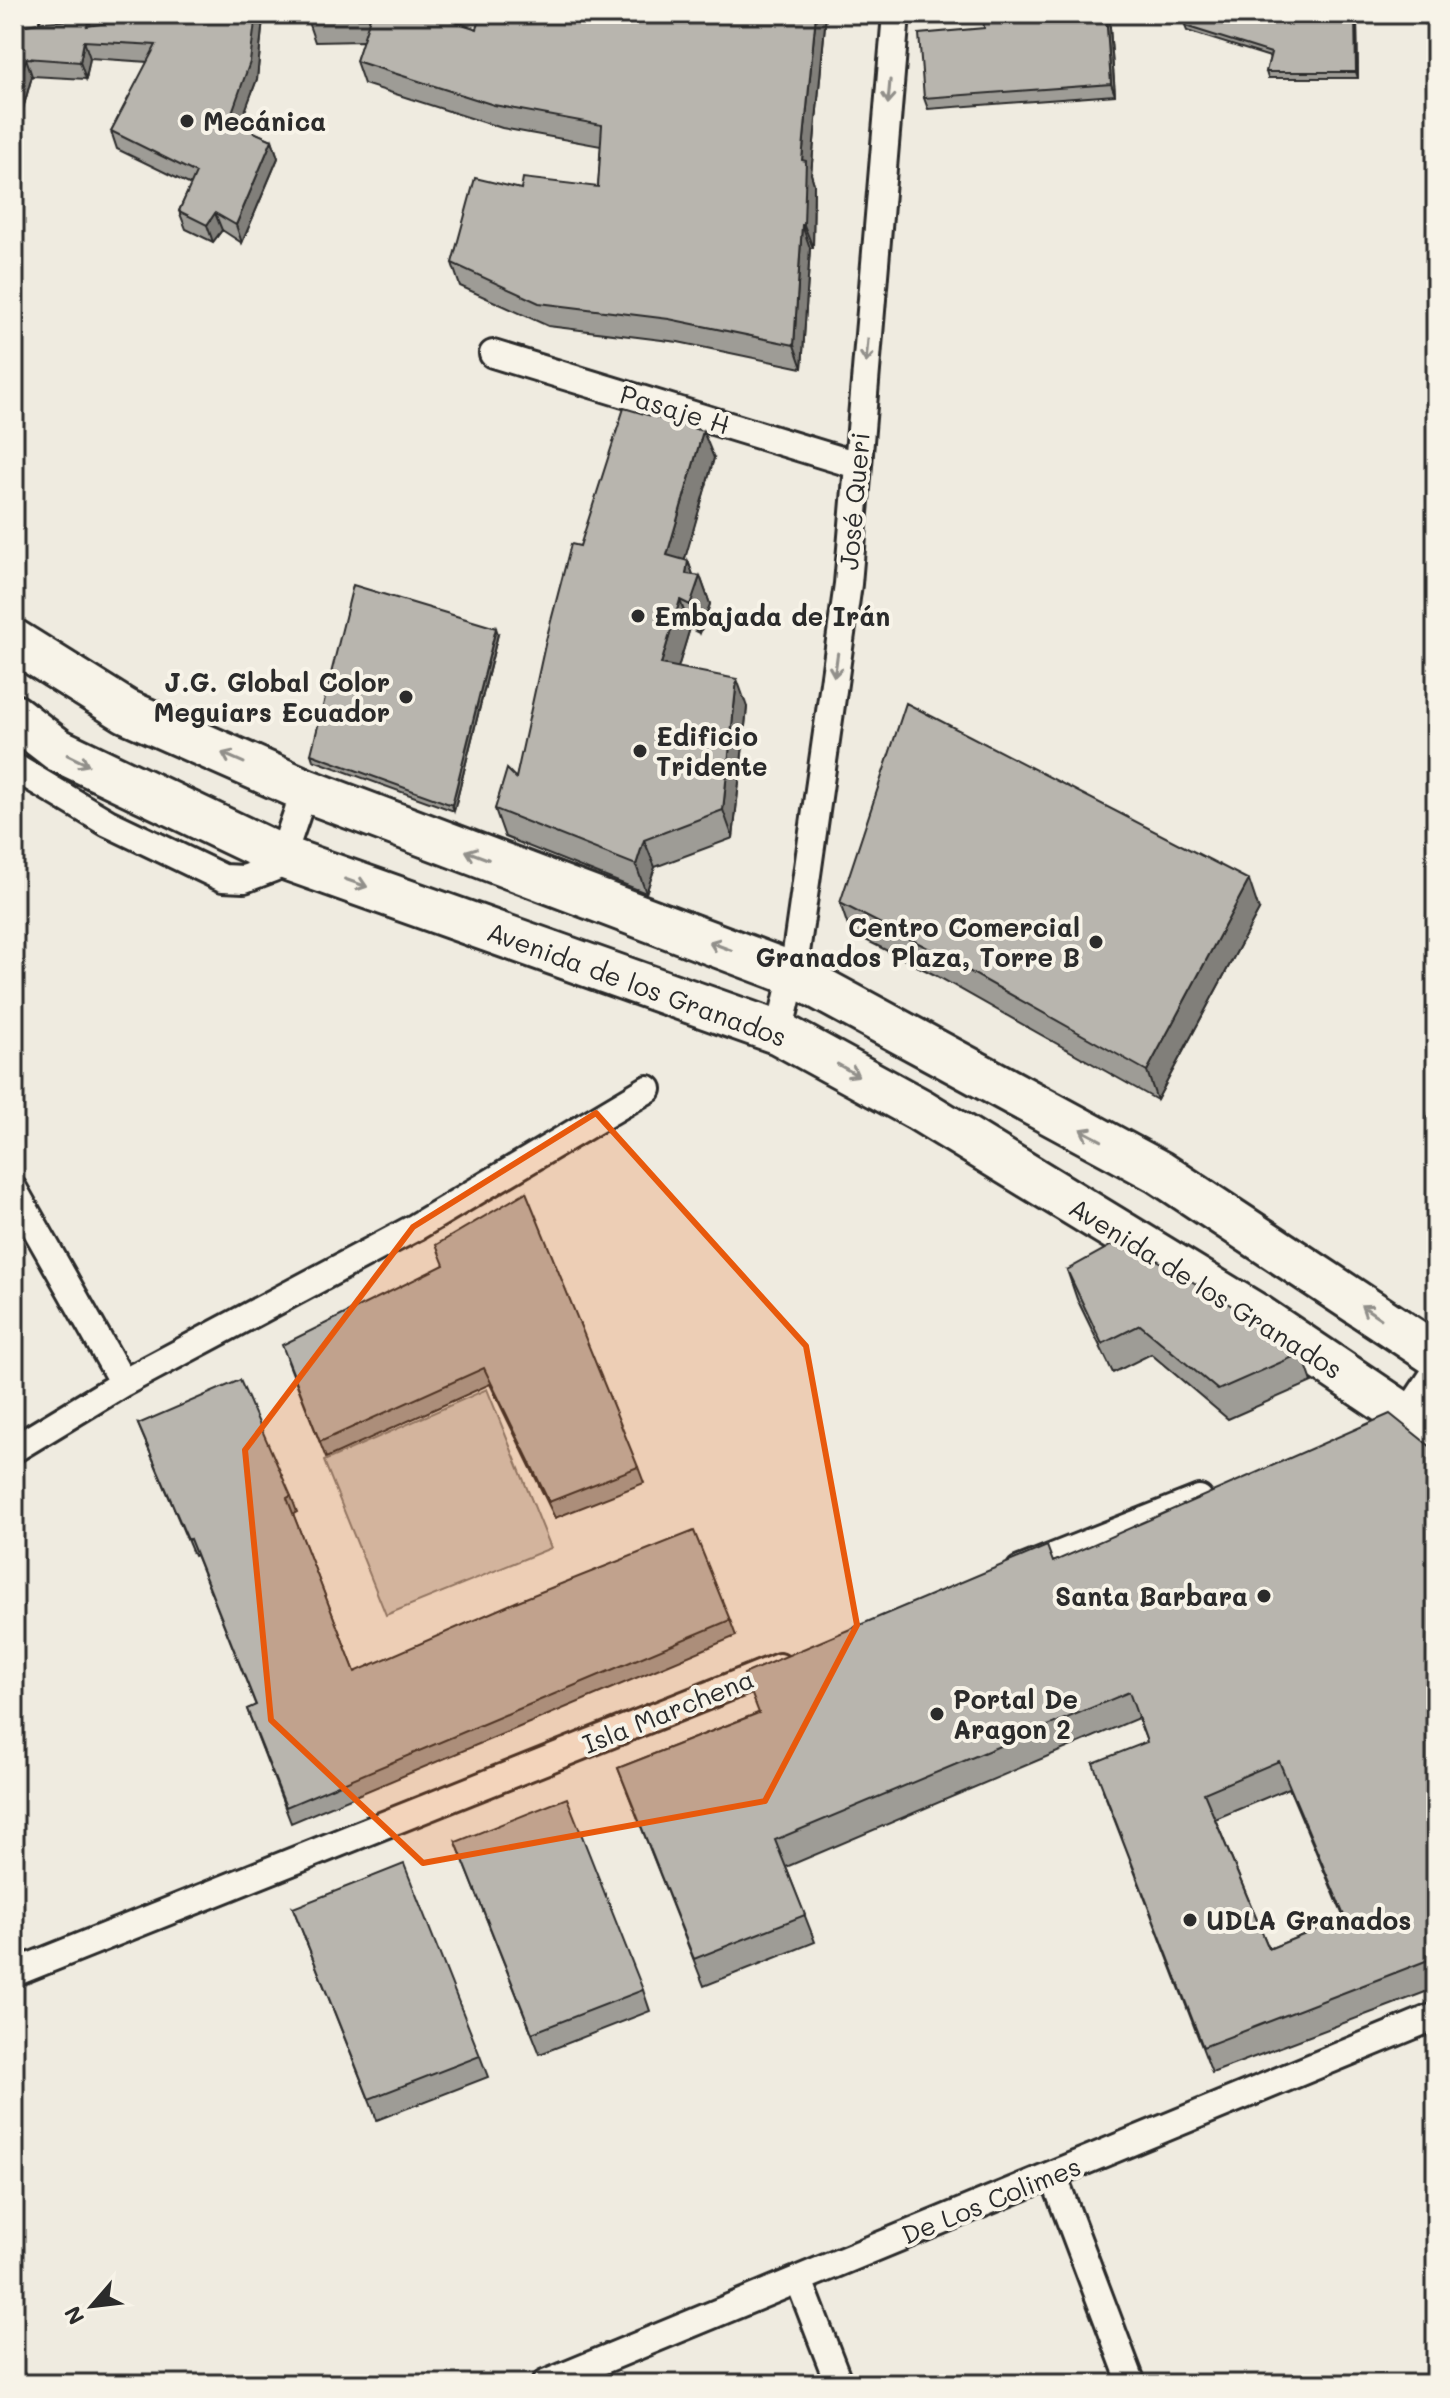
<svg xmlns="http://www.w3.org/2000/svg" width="1450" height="2398" font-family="Mali,sans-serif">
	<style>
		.green { fill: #cfcbc2; stroke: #7d7b76; stroke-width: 2 }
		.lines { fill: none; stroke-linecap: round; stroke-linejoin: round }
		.street-casing { stroke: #2b2b2b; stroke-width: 32 }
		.primary-casing { stroke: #2b2b2b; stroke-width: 48 }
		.street { stroke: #f7f3e8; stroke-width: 26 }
		.primary { stroke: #f7f3e8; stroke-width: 42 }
		.wall { fill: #9e9c96; stroke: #2b2b2b; stroke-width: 2; fill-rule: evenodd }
		.shaded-wall { fill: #817f7a; stroke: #2b2b2b; stroke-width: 2 }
		.building { fill: #b8b5ae; stroke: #2b2b2b; stroke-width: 2; fill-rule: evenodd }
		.oneway { stroke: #918f8a }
		.marked { fill: #e8590c; fill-opacity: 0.2; stroke: #e8590c; stroke-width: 6; stroke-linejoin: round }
		.poi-dot { fill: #2b2b2b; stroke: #f7f3e8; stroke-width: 3 }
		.labels { text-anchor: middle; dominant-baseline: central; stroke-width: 8; stroke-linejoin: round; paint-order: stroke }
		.poi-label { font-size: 26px; font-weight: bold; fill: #2b2b2b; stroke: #f7f3e8; text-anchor: start }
		.street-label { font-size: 26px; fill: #2b2b2b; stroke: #f7f3e8 }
	</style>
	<rect width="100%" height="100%" fill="#efebe0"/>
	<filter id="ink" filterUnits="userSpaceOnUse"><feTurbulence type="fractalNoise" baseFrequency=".0125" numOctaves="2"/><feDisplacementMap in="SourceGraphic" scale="16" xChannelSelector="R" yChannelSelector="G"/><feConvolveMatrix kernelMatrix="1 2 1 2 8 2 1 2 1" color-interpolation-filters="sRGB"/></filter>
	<g filter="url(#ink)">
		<path class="green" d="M487 1389 551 1548 386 1615 324 1461Z"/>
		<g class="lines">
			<g class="street-casing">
				<path id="street" d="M493 354 857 465
					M14 767 108 823 223 878 244 879 273 868 282 857 305 790
					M779 1033 793 974 848 584 896 14
					M14 1190 123 1383
					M1395 1420 1406 1416 1436 1371
					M14 1449 123 1383 416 1227 648 1089
					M1020 1570 1199 1499
					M14 1973 779 1667
					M1053 2175 1132 2384
					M799 2280 839 2384
					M545 2384 1436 2016"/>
			</g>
			<g class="primary-casing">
				<path id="primary" d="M14 14H18
					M14 641 126 711 305 790 793 974 1159 1172 1436 1355
					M14 716 58 750 282 857 779 1033 920 1110 1256 1315 1436 1436"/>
			</g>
			<use href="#street" class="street"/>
			<use href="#primary" class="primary"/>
		</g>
		<path class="wall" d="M169 14H262L263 18 257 79 239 126 272 140 278 158 242 243 222 230 213 242 186 229 179 211 191 185 117 149 111 131 148 62 90 58 86 79 32 76 14 141V27L89 19 91 26Z
			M431 14 477 29 482 14H826L811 174 814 184 813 248H810L802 368 678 342 548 326 460 286 452 263 521 189 598 187 601 146 502 128 364 84 356 61 363 41 315 42 307 19Z
			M1109 14 1115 95 928 109 924 98 984 28Z
			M1278 16 1357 21 1358 78H1268L1266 72 1270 57 1187 31 1185 26Z
			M714 458 684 560 688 561 693 575 700 576 710 604 700 633 690 628 678 667 747 707 733 838 655 867 646 893 505 837 495 809 516 778 580 546Z
			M498 634 454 811 313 760 311 754Z
			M840 903 1259 910 1157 1100 935 975 850 932Z
			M1436 1087V1140L1428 1119Z
			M444 1265 638 1467 644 1483 555 1518 490 1384 326 1458 288 1362Z
			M1067 1270 1302 1353 1312 1382 1228 1419 1151 1354 1113 1373 1077 1299Z
			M138 1424 291 1496 297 1512 293 1514 355 1672 730 1620 736 1636 291 1823 247 1709 256 1706 196 1555 194 1556Z
			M1436 1451V1988L1212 2073 1103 1790 1147 1742 1138 1718 786 1867 815 1942 704 1986 618 1768 758 1713 1053 1562ZM1289 1788 1344 1918 1269 1949 1215 1819Z
			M456 1842 643 1990 650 2011 540 2054Z
			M293 1908 480 2056 488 2077 377 2120Z"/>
		<path class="shaded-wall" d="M256 14H262L263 18 257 79 235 138 229 121Z
			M816 14H826L811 174 814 184 813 248 804 225 802 160Z
			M1106 14H1109L1115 95 1111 84Z
			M1355 16 1357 21 1358 78 1356 72Z
			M84 41 90 58 86 79 80 62Z
			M26 58 32 76 14 141V100Z
			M272 140 278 158 242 243 236 225Z
			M215 213 222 230 213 242 207 225Z
			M802 225 810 248 802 368 794 345Z
			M703 431 714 458 678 583 667 555Z
			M688 561 697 585 700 576 710 604 700 633 690 605 686 574Z
			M680 600 690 628 671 691 661 664Z
			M496 628 498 634 454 811 452 805Z
			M737 679 747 707 733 838 723 810Z
			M644 840 655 867 646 893 636 865Z
			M1249 880 1259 910 1157 1100 1147 1071Z"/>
		<path class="building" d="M169 14H256L250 62 229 121 272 140 236 225 215 213 207 225 179 211 196 173 111 131 156 45 84 41 80 62 26 58 14 100V27L44 22 89 19 87 26Z
			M306 14H431L477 29 482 14H816L802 160 806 161 804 225H802L794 345 669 319 539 303 452 263 475 178 521 189 523 178 598 187 602 125 494 105 356 61 370 18 307 19Z
			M983 14H1106L1111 84 924 98 919 34 984 28Z
			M1189 14H1276V16H1355L1356 72H1266L1271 53 1185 26Z
			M624 408 703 431 667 555 688 561 686 574 700 576 690 605 680 600 661 664 737 679 723 810 644 840 636 865 495 809 507 769 516 778 546 640 571 544 580 546Z
			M353 585 496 628 452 805 311 754Z
			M906 703 1249 880 1147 1071 924 946 840 903Z
			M1436 1087V1121L1428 1119Z
			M526 1192 638 1467 549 1502 484 1368 320 1442 282 1345 444 1265 436 1245Z
			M1123 1239 1232 1306 1302 1353 1218 1390 1140 1325 1102 1344 1067 1270Z
			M240 1380 291 1496 287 1498 355 1672 518 1601 694 1531 730 1620 286 1807 247 1709 256 1705 190 1539 188 1540 138 1424Z
			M1390 1414 1436 1451V1957L1203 2047 1093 1763 1147 1742 1129 1692 775 1840 805 1915 694 1959 618 1768 759 1713 744 1674 1047 1546 1053 1562ZM1279 1761 1345 1918 1269 1949 1204 1793Z
			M567 1798 643 1990 532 2033 456 1842Z
			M404 1864 480 2056 369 2099 293 1908Z"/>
		<defs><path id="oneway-shaft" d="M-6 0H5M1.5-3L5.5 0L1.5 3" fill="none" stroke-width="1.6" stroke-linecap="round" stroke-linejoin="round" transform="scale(2)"/></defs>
		<g class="oneway">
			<use href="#oneway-shaft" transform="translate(889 92) rotate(95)"/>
			<use href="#oneway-shaft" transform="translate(867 351) rotate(95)"/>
			<use href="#oneway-shaft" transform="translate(836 665) rotate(98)"/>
			<use href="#oneway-shaft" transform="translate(233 758) rotate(-156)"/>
			<use href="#oneway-shaft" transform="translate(78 760) rotate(26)"/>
			<use href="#oneway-shaft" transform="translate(477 855) rotate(-159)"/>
			<use href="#oneway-shaft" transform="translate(356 883) rotate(19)"/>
			<use href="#oneway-shaft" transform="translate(720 946) rotate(-159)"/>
			<use href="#oneway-shaft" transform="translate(848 1070) rotate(29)"/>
			<use href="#oneway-shaft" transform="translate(1091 1135) rotate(-152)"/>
			<use href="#oneway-shaft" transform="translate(1371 1312) rotate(-146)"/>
		</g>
	</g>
	<path class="marked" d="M596 1113 806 1346 857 1625 765 1801 423 1863 271 1720 245 1450 413 1227Z"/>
	<g class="poi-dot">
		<circle cx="187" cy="121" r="8"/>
		<circle cx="638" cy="616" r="8"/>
		<circle cx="406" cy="697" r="8"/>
		<circle cx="640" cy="751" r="8"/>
		<circle cx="1096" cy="942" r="8"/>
		<circle cx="1264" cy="1596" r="8"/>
		<circle cx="937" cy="1714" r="8"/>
		<circle cx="1190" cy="1920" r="8"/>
	</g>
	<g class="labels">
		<g class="poi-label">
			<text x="203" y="121">Mecánica</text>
			<text x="654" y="616">Embajada de Irán</text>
			<text x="390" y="682" text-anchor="end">J.G. Global Color<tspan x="390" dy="30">Meguiars Ecuador</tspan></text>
			<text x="656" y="736">Edificio<tspan x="656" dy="30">Tridente</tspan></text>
			<text x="1080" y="927" text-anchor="end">Centro Comercial<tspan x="1080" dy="30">Granados Plaza, Torre B</tspan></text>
			<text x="1248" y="1596" text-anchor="end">Santa Barbara</text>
			<text x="953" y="1699">Portal De<tspan x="953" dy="30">Aragon 2</tspan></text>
			<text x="1206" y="1920">UDLA Granados</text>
		</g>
		<g class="street-label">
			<text transform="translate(675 409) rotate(17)">Pasaje H</text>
			<text transform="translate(854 501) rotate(-85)">José Queri</text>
			<text transform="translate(637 984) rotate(20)">Avenida de los Granados</text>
			<text transform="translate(1206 1288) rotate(32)">Avenida de los Granados</text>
			<text transform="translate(668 1711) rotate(-22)">Isla Marchena</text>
			<text transform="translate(991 2200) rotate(-22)">De Los Colimes</text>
		</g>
	</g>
	<rect width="1450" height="2398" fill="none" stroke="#f7f3e8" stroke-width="48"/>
	<rect x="24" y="24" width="1402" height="2350" fill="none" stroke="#2b2b2b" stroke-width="3" filter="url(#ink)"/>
	<g transform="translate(92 2306) rotate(242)" stroke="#f7f3e8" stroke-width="6" paint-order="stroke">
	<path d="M0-6L14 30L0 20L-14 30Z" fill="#2b2b2b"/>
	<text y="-12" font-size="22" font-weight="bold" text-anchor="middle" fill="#2b2b2b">N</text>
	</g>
</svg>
